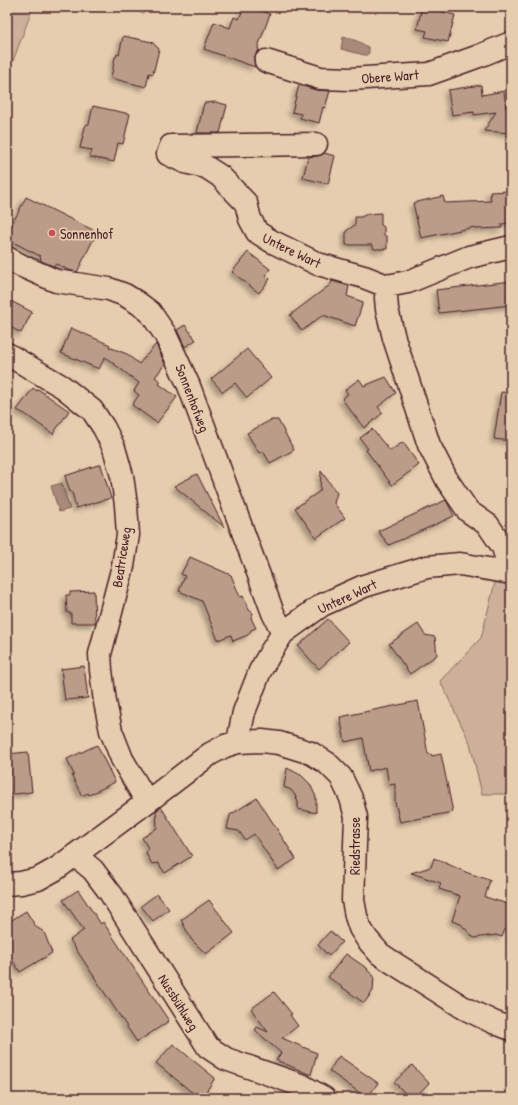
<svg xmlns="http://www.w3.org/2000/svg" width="518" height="1105" font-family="'Patrick Hand',sans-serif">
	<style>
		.green { fill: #ccb198; stroke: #8b6862 }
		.water { fill: #a8897a; stroke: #825f5a }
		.building { fill: #ba9c89; stroke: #4a1f2b; filter: url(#shadow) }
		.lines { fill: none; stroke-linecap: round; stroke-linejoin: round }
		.minor-casing { stroke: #4a1f2b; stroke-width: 25 }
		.minor { stroke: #e5cdad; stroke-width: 22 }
		.poi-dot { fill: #d1495b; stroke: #e5cdad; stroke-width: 1.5 }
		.labels { text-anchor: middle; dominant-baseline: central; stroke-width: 3.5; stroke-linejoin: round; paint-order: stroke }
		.street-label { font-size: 14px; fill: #4a1f2b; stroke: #e5cdad }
		.poi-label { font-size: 14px; fill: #4a1f2b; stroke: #e5cdad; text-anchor: start }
	</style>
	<defs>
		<filter id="shadow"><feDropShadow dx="-3.5" dy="3.5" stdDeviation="2" flood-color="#0004"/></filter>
	</defs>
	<rect width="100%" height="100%" fill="#e5cdad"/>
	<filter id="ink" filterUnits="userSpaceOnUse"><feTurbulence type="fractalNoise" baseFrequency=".025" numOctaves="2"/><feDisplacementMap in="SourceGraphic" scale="8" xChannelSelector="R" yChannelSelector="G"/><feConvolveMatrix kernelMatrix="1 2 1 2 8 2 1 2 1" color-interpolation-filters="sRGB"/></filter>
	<g filter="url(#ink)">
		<path class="green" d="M7 7H33L7 77Z
			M509 527H511V794H482L470 743 440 681 481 638Z"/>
		<path class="water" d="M118 7H147C147 10 146 12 143 13Z
			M343 37C353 39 361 42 369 48V53L367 55H364L341 49Z
			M62 483 70 509 59 512 51 486Z"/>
		<path class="building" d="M244 7H250L270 14 258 47 259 51 257 52 254 58 255 67 204 49 214 22 230 28 234 17 239 19Z
			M422 7 455 15 448 42 425 37 427 31 417 29Z
			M123 36 152 42 159 49 153 74 149 73 146 87 111 78 115 57H116L117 54 119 55Z
			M299 85 316 90 330 91 325 108 323 107 319 123 300 118 301 114 292 112Z
			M481 85 482 95 504 91 506 108 511 109V133L484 131 496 112 474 115V112L452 115 448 90Z
			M216 102 227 105 220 133H197L204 103Z
			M93 106 130 114 123 144 118 143 114 162 90 157 92 150 80 148 85 127 87 124H89Z
			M324 153 335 156 328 184 303 178 308 157 317 156 322 155Z
			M509 191V194H511V223L502 224V228L476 229 475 227 421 238 413 203 443 196 445 203 491 201 490 192Z
			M26 197 97 232 77 272 68 270 57 264 53 266 41 261 40 256 7 239V234Z
			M381 213V225L384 227V235L387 237V249H374L372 245H346V231L355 225V217H361L367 214Z
			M248 252 270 269 266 275 270 279 259 293 232 272Z
			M332 281 349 286 347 296 363 302 355 326 323 315 302 331 290 315 330 285Z
			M511 281V305L439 313 436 290Z
			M7 299 32 312 21 333 7 325Z
			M185 325 196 340 185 347 177 330Z
			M71 328 110 345 109 347 127 354 139 364 156 344 165 364 155 377 161 382 159 384 177 397 157 423 132 405 139 395 134 391 139 383 105 357 99 369 61 353Z
			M247 349 271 378 247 398 235 383 223 392 211 379Z
			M386 377 396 393 378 407 383 413 364 428 342 399 348 394 345 390 359 379 364 386Z
			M33 388 37 391 38 389 69 411 53 434 25 414 17 410Z
			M501 392 511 393V441L494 439Z
			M271 420H278L294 450 270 463 263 451 259 453 247 433Z
			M372 429 390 451 403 442 419 465 392 485 366 450 368 449 360 438Z
			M98 465H101L111 498 76 508 72 492H70L65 476Z
			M321 471 337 493 334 503 345 518 316 538 295 508 320 491Z
			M197 474 224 527 174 486Z
			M446 500 454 516 432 526 389 545 378 531Z
			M190 557 231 575 240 597 243 596 249 610 253 613 251 618 256 628 251 630 248 635 233 641 231 635 218 640 202 601 179 591 185 576 181 574Z
			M94 591 95 623H71V613H67L66 595H70V592Z
			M328 619 349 642 319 669 298 646Z
			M418 624 425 635 435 637 437 655 410 674 389 644Z
			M84 666 88 698 65 700 61 669Z
			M418 701 428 754H431L432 756 441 754 453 812 400 822 395 802V784L389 785 386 767 369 771 363 738 345 742 340 717Z
			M97 745 115 782 89 795 88 793 82 796 72 776 74 775 67 759Z
			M28 752 32 792 7 795V754Z
			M287 768 301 775 310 784 316 797V813L298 809V802L295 795 291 790 284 787Z
			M257 798 296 859 278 870 254 834 245 840 239 831 227 829 230 815Z
			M161 807 192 856 165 873 158 863 152 864 146 853 148 848 142 838 157 828 156 811Z
			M434 858 468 873 490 880 485 897 511 905V922L507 930 505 929 502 937 496 935 474 938 461 924 452 921 460 896 439 889 441 883 411 873 431 867Z
			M78 890 101 924 103 922 169 1021 137 1042 70 940 84 930 63 900Z
			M157 894 169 909 153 921 141 906Z
			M209 900 234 933 206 954 191 939 181 920Z
			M26 911 36 927 44 932 52 953 20 972 13 961 7 959V923Z
			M330 931 342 942 329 956 318 945Z
			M346 954 368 969 367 970 374 976 373 991 364 1003 328 977Z
			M274 992 292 1014 290 1015 298 1026 282 1038 317 1053 311 1075 276 1060 281 1053 255 1030 257 1027 268 1032 251 1009Z
			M173 1044 215 1078 202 1098H199L156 1063Z
			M339 1056 378 1083 367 1098 329 1071Z
			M412 1065 429 1083 414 1098H410L394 1082Z"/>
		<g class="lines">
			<g class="minor-casing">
				<path id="minor" d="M266 61 320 78 350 79 429 74 479 56 511 43
					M316 144 171 146 168 154 185 162 206 167 220 176 246 203 250 219 257 232 271 241 318 264 364 277 387 286 408 282 469 257 511 247
					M7 258 22 266 56 281 109 289 125 295 138 303 150 312 165 334 189 386 273 613 283 633
					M387 286 386 298 387 309 394 338 429 445 447 480 468 511 488 525 503 547 510 572
					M7 354 63 387 92 410 104 428 114 448 122 476 126 505 128 535 123 566 100 654 101 670 105 702 111 731 122 759 147 802
					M238 742 241 726 244 712 260 671 272 650 283 633 322 605 364 586 427 567 460 564 511 573
					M75 855 93 870 111 894 208 1047 226 1059 303 1086 324 1098
					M7 884 21 883 38 879 56 869 147 802 210 754 225 746 238 742 262 741 279 743 311 753 327 763 341 777 351 798 356 817 353 900 356 916 360 928 367 939 380 954 392 962 464 1008 493 1022 511 1029"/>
			</g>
			<use href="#minor" class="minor"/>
		</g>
	</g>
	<circle class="poi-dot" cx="52" cy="233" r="4"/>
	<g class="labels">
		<g class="street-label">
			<text transform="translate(390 76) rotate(-4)">Obere Wart</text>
			<text transform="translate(292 250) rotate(26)">Untere Wart</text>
			<text transform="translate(193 398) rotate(69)">Sonnenhofweg</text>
			<text transform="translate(121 557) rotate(-81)">Beatriceweg</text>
			<text transform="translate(347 596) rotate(-25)">Untere Wart</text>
			<text transform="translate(354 846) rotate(-90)">Riedstrasse</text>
			<text transform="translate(179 1002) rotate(58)">Nussbühlweg</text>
		</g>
		<g class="poi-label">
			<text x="60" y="233">Sonnenhof</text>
		</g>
	</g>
	<rect width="518" height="1105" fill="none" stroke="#e5cdad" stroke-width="24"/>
	<rect x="12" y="12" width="494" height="1081" fill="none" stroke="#4a1f2b" stroke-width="1.5" filter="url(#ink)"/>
</svg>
